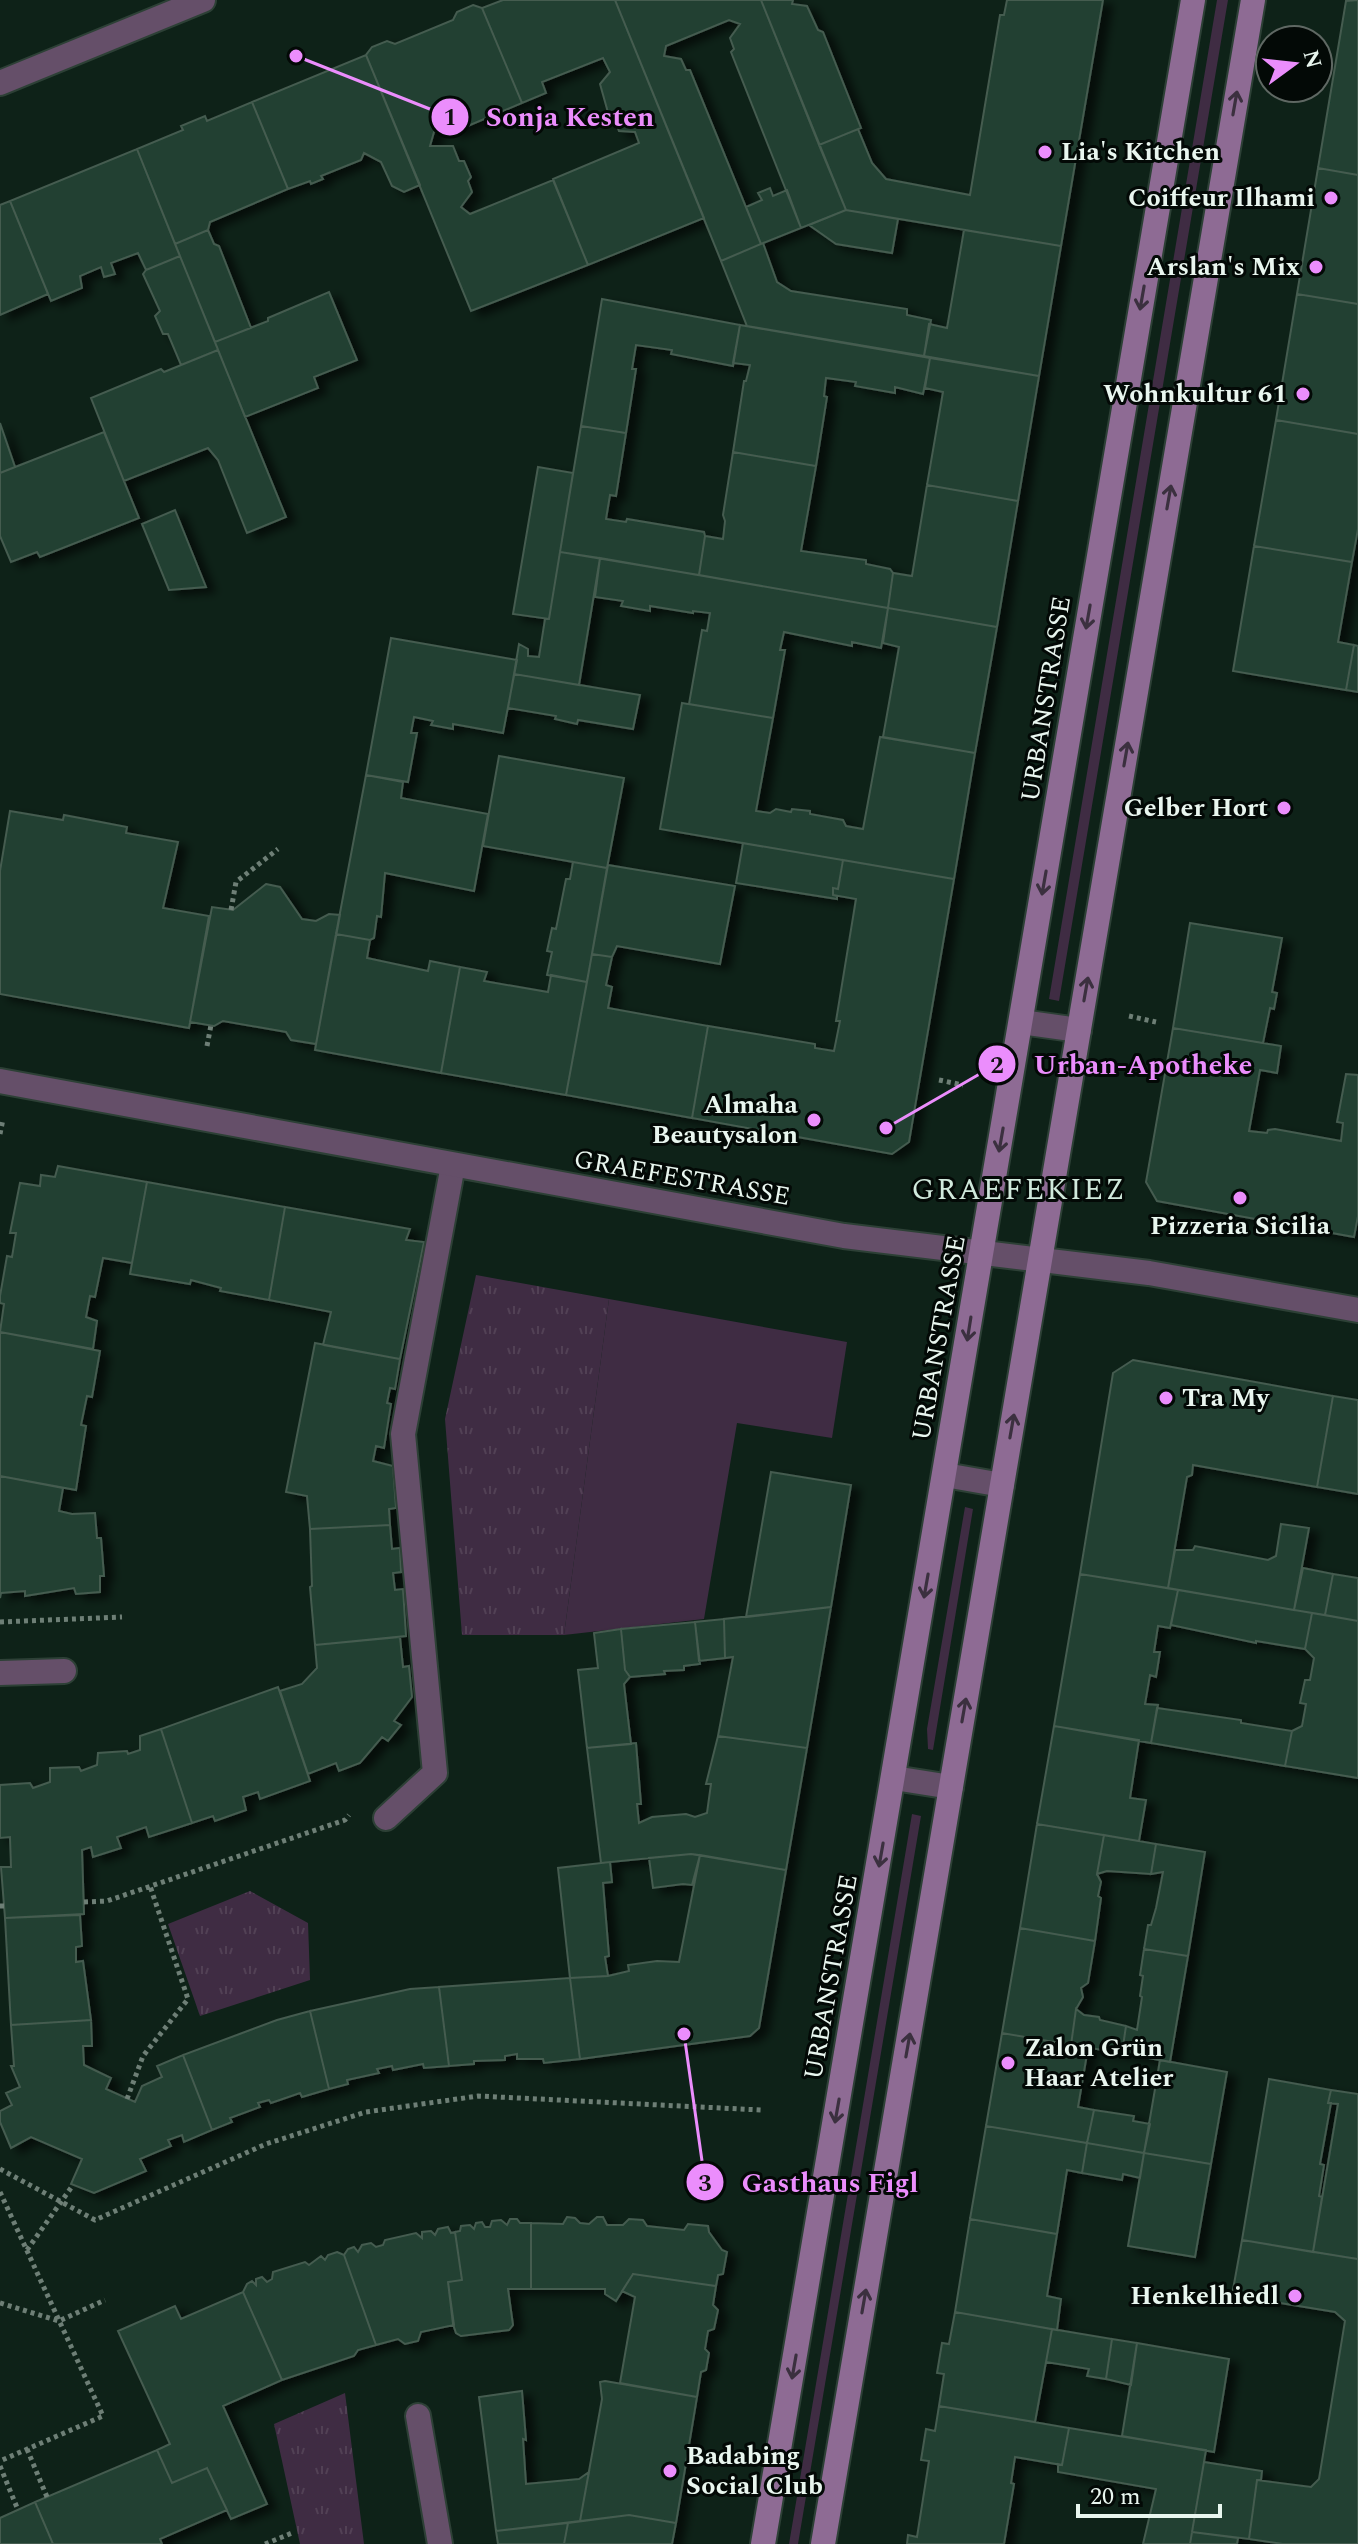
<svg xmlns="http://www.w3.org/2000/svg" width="1358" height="2544" font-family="Spectral,serif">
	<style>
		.green { fill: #3f2c43 }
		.park { fill: url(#park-tufts) }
		.building { fill: #204131; stroke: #455b50; stroke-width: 2; filter: url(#shadow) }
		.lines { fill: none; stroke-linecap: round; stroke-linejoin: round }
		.lane-casing { stroke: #2d4036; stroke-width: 28 }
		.street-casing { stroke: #2d4036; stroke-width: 28 }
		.secondary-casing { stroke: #2d4036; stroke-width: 28 }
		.path { stroke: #6e7f76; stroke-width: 5; stroke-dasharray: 4 4; stroke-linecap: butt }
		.lane { stroke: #654f69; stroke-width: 24 }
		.street { stroke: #654f69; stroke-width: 24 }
		.secondary { stroke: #8e6b94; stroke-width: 24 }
		.oneway { stroke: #3b303f }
		.poi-dot { fill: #eb8dfc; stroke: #030906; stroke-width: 3 }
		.labels { text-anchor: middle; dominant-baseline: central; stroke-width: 6; stroke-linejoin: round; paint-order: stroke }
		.poi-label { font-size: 26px; font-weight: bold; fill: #e9f6ef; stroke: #030906; text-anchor: end }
		.street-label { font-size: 26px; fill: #e9f6ef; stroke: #030906 }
		.quarter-label { font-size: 30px; letter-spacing: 2px; fill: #d0e9dc; stroke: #030906 }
		.leader { fill: none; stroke: #eb8dfc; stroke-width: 3 }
		.callout-dot { fill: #eb8dfc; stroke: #030906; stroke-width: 3 }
		.mark-label { font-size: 24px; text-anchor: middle; font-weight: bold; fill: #111 }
		.callout-label { font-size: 28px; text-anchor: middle; font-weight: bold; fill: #eb8dfc; stroke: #030906; stroke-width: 6; stroke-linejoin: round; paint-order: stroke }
	</style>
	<defs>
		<pattern id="park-tufts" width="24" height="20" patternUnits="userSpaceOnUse" patternTransform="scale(2)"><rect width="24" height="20" fill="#3f2c43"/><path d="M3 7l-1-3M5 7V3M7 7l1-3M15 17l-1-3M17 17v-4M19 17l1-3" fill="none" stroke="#524155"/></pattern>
		<filter id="shadow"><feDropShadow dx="9" dy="5" stdDeviation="4" flood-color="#0009"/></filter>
	</defs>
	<rect width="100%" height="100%" fill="#0e2218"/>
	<path class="green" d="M1217 0H1228L1059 1001 1049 999Z
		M609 1299 847 1342 832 1438 737 1423 704 1619 564 1635Z
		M965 1507 973 1509 933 1750 928 1749 927 1729Z
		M912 1814 921 1816 798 2544H789Z"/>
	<path class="park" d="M476 1275 609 1299 564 1635H462L445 1419Z
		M250 1891 308 1923 310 1980 200 2016 168 1924Z
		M345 2393 364 2544H300L274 2424Z"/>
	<path class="building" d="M503 0H615L704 218 588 265 553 179 639 143 635 132 619 131 613 116H609L600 84 610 72 603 58 542 82 546 93 522 103 482 8Z
		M615 0H761L846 210 801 228 731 52 734 49 730 38 740 24 729 20 666 46 664 56 681 59 686 70H690L761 244 721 261Z
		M761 0H793L792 4 807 6 818 30 823 32 861 128 819 145Z
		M1007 0H1103L1061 246 846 210 819 145 858 129 872 163 886 179 970 195 1000 15H1004Z
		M1358 0V175L1318 168 1346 1Z
		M473 5 482 8 522 103 456 131H449L448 127 434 132 430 146H453L459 161H464L471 177 468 181 472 192 461 207 470 214 553 180 588 265 471 311 366 55 372 47 387 41 395 44 453 20 457 12Z
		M366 55 420 185 404 192 392 186 381 162 364 153 361 160 321 176 323 179 311 184 310 181 288 189 252 102Z
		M252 102 288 189 210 222 208 230 175 244 137 149 183 130 181 126 205 116 207 121Z
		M137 149 180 256 146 270 138 253 111 263 115 274 104 277 101 267 80 276 82 288 51 301 10 201Z
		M1318 168 1358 175V304L1297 294Z
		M770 188 773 196 787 190 801 228 761 244 746 207 762 200 758 193Z
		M10 201 48 294 0 315V205Z
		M846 210 898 219 892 253 836 244 809 225Z
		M208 230 214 244 219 246 251 328 215 342 175 244Z
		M964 230 1061 246 1039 376 924 356 929 324 947 328Z
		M763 243 777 282 791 291 907 309V315L931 320 924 356 747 326 721 261Z
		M180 256 218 350 181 365 168 334H163L155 316 160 311 143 274 146 270Z
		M329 292 357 360 314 377 318 388 245 417 215 342 268 321V318Z
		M1297 294 1358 304V434L1276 420Z
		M602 299 740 325 733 366 671 354 672 350 636 345 632 369H636L626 433 581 426Z
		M740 325 930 358 923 394 895 387V393L855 386 856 382 826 378 824 396 827 397 816 466 733 452 744 381H746L750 365 733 363Z
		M218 350 286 517 247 533 218 460 208 448 124 481 91 398 161 369 164 372Z
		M930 358 1039 376 1018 501 927 485 943 392 925 388Z
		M1276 420 1358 434V529L1352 562 1254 546Z
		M0 423 15 467 0 473Z
		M581 426 626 433 616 496 610 495 606 519 626 522 627 519 704 532 705 536 699 575 560 552Z
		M104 432 139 518 40 557 37 552 11 562 0 536V473Z
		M733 452 816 466 801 551 866 560V564L890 569 893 573 888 608 699 575 705 536 723 539 725 521 723 515Z
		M538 467 573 473 549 619 513 614Z
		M927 485 1018 501 997 627 888 608 893 573 912 576Z
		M175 510 206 587 169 590 142 524Z
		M1254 546 1352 562 1338 642 1354 645 1346 690 1233 671Z
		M560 552 600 558 579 685 514 674 519 644 528 649V656L539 657 545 619H549Z
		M600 558 888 608 881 648 852 642V646L784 632 780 650H785L773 718 689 704 702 630 707 631 710 613 693 611V613L650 606V611L621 606 623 601 595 597Z
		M888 608 997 627 975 753 883 737 899 647 883 643Z
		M391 638 517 660 503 733 453 724V729L431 725 433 721 414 717 411 733H417L408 782 366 775Z
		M1354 645 1358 646V692L1346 690Z
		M514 674 640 695 633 729 578 720 577 724 555 719 556 716 508 708Z
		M682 703 773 718 756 811 770 813 776 809 791 812 792 809 810 811V814L843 820 846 826 863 829 880 737 975 753 954 879 660 829Z
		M499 756 624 778 607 868 483 846Z
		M366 775 403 782 401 798 488 814 474 891 385 873 381 917 377 916 374 938 370 940 336 934Z
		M10 811 63 820 64 815 127 827 126 833 178 842 163 908 209 916 189 1028 0 994V871Z
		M743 843 843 860 838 889 833 888V895L837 896V899L736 883Z
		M843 860 954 879 909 1142 892 1154 692 1118 708 1026 815 1044V1048L834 1051 840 1021H836L856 899 833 895V888L838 889Z
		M573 862 607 868 587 982 547 975 552 952 547 951 552 928 556 929 566 879H570Z
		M608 865 735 886 720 964 617 946 612 957 592 954Z
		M266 884 280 887 302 919 316 921 329 914 340 915 316 1044 291 1040 286 1032 223 1021 214 1026 190 1022 212 907 233 910Z
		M1190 923 1282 938 1272 992 1277 993 1274 1009 1270 1008 1263 1043 1173 1028Z
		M336 934 370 940 367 958 428 971 430 961 460 967 441 1073 315 1050Z
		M592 954 612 957 606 985 612 987 608 1008 708 1026 692 1118 566 1095Z
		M460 967 487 972 484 981 548 992 551 975 587 982 566 1095 441 1073Z
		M1173 1028 1281 1046 1277 1073 1260 1070 1249 1131 1267 1133 1268 1130 1275 1129 1341 1141 1343 1123 1337 1122 1346 1074 1358 1075V1216L1354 1237 1157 1201 1146 1182Z
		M58 1166 147 1182 132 1263 103 1258 95 1297 90 1296 86 1317 97 1321 93 1349 0 1332 4 1304 0 1303V1296L7 1256 12 1257 16 1233H10L20 1183 40 1186 41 1175 55 1177Z
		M147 1182 285 1207 269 1300 220 1291 221 1288 191 1280 190 1284 130 1274Z
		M285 1207 410 1229 406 1240 424 1242 400 1359 323 1345 331 1312 269 1300Z
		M0 1332 100 1351 92 1397 87 1396 81 1425 86 1426 76 1490 0 1476Z
		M315 1343 400 1359 395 1389 390 1388 387 1403 391 1404 384 1448 376 1446 373 1461 393 1466 396 1508 389 1509 390 1525 310 1529 307 1496 286 1492Z
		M1133 1360 1333 1396 1317 1487 1193 1465 1192 1475 1187 1477 1168 1588 1080 1574 1113 1373Z
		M1333 1396 1358 1400V1494L1317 1487Z
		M771 1472 851 1485 831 1607 746 1617Z
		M0 1476 63 1488 59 1511 72 1514 95 1513 97 1538H101L104 1576H100V1592L76 1594 74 1588 25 1596V1591L1 1593 0 1598Z
		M1281 1524 1309 1528 1294 1610 1168 1588 1175 1550H1193L1195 1546 1268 1560 1276 1556Z
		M390 1525 392 1549 400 1548 401 1572 393 1573 395 1590 403 1589 406 1636 315 1645 310 1587 312 1586 310 1529Z
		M1303 1568 1333 1574 1325 1615 1294 1610Z
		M1080 1574 1178 1590 1170 1628 1158 1626 1154 1652H1160L1156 1677 1150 1675 1145 1704 1158 1705 1151 1743 1054 1726Z
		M1333 1574 1358 1578V1621L1325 1615Z
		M1178 1590 1312 1613 1305 1649 1256 1641V1643L1171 1625Z
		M831 1607 807 1748 718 1736 733 1657 725 1658 724 1619Z
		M1312 1613 1358 1621V1778L1285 1766 1292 1731 1302 1726 1306 1704 1300 1703 1305 1680H1310L1314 1658 1305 1649Z
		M724 1619 725 1658 699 1661 695 1622Z
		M695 1622 700 1664 684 1666V1670L664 1671 665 1674 630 1677 625 1670 621 1629Z
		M621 1629 625 1670 630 1677 624 1684 631 1744 587 1748 578 1670 598 1668 594 1633Z
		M400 1637 403 1667 409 1666 412 1697 394 1721 401 1725 388 1741 382 1737 360 1763 339 1771 336 1763 308 1774 280 1691 302 1684 317 1668 315 1645Z
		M278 1687 310 1781 260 1799 258 1792 243 1797 246 1810 215 1821 213 1816 192 1823 161 1729Z
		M1157 1708 1241 1720V1723L1292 1731 1285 1766 1151 1743Z
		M1054 1726 1139 1740 1130 1798 1146 1800 1139 1841 1037 1824Z
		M161 1729 192 1823 149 1837 146 1827 117 1837 121 1848 93 1857 91 1847 82 1850 84 1914 5 1918 1 1867H11L10 1837 0 1838V1785L30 1783 33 1788 50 1782V1768L79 1767 81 1771 97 1765 98 1753 127 1751 128 1754 140 1750V1736Z
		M718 1736 807 1748 786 1870 691 1854 601 1863 587 1748 636 1743 641 1804H637L639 1823 652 1817 686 1814 695 1817 707 1813 711 1784H706Z
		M1037 1824 1104 1835 1097 1874 1101 1882 1098 1896 1101 1898 1095 1941 1020 1928Z
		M1104 1835 1156 1844 1151 1874 1107 1871 1097 1874Z
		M1156 1844 1205 1852 1188 1956 1144 1949 1148 1925H1151L1156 1908 1163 1872 1151 1874Z
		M691 1854 700 1855 692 1885 683 1884 653 1888 649 1858Z
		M700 1855 786 1870 759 2028 750 2036 580 2059 570 1978 608 1976 629 1971 628 1965 657 1961 679 1962Z
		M610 1862 612 1882 603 1883 609 1956 605 1957 608 1976 570 1978 558 1868Z
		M80 1915 82 1946 76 1947V1962L83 1961 91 2020 11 2025 5 1918Z
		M1020 1928 1095 1941 1088 1983 1081 1988 1083 1997 1076 2009 1071 2045 1002 2033Z
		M1144 1949 1188 1956 1170 2062 1122 2053 1126 2026 1137 2030 1142 1997 1140 1996 1143 1976 1140 1975Z
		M570 1978 580 2059 544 2063 543 2059H517V2054L505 2056V2060L474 2061V2064L449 2066 439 1987Z
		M439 1987 449 2066 424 2068 423 2064 393 2070 392 2066 377 2069 379 2073 347 2080 348 2084 329 2089 310 2011 410 1989Z
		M1076 2009 1084 2015 1099 2017 1100 2020 1126 2026 1122 2053 1071 2045Z
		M310 2011 329 2089 302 2097 300 2093 271 2103 269 2100 258 2103 260 2107 230 2118 232 2122 212 2130 183 2055 277 2020Z
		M91 2020 92 2046H83L84 2065 111 2078 106 2089 135 2102 142 2086 162 2077 157 2066 183 2055 212 2130 184 2142 182 2135 168 2140 171 2146 140 2159 146 2171 94 2193 71 2184 82 2159 31 2137 11 2148 0 2122V2111L12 2105 6 2093 20 2087 11 2066H14L11 2025Z
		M1002 2033 1088 2048 1078 2107 1094 2110 1087 2143 986 2126Z
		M1160 2060 1227 2072 1211 2164 1144 2153Z
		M1269 2079 1331 2090 1328 2103H1331L1320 2164 1324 2165 1319 2196 1322 2197 1313 2252 1242 2240Z
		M1331 2090 1358 2094V2259L1313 2252 1338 2104 1328 2103Z
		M1094 2110 1134 2116 1133 2121 1150 2124 1144 2153 1087 2143Z
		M986 2126 1087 2143 1082 2173 1067 2170 1057 2234 970 2219Z
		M1087 2143 1144 2153 1140 2178 1123 2174 1122 2180 1082 2173Z
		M1144 2153 1211 2164 1195 2257 1128 2246Z
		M567 2217 575 2218 580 2223 589 2224 597 2217H603L607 2225H623L629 2219 643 2220 647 2226 684 2230 688 2224 708 2226 709 2232 722 2250 727 2252 723 2274 718 2275 716 2286 633 2274 616 2301 605 2294V2289H531V2223L563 2224Z
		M510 2219H517L520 2223H531V2289H508L513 2325 509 2330 461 2336 456 2333 453 2324 448 2282 462 2280 455 2232 460 2231 461 2226 470 2225 474 2229 476 2223 482 2222 485 2227H490L492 2221 501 2220 507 2225Z
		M970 2219 1057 2234 1047 2296 1061 2299 1057 2330 955 2312Z
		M448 2227 451 2233 455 2232 462 2280 448 2282 454 2325 421 2332 418 2341 405 2344 398 2339 376 2345 344 2255 348 2249 354 2247 358 2252 362 2245 371 2243 376 2247 383 2245 385 2240 416 2233 422 2238V2232L431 2231 435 2235 438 2229Z
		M1242 2240 1358 2259V2544H1283L1249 2539 1257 2480 1311 2487 1319 2479 1345 2321 1335 2312 1232 2295Z
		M337 2252 344 2255 376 2345 358 2350 354 2356 282 2380 243 2292 247 2284 252 2281 256 2285V2279L262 2277 267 2282 272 2279 273 2272 305 2262 309 2265 321 2256 325 2260 328 2255Z
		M633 2274 716 2286 713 2305 718 2310 714 2329 708 2331 705 2349 709 2353 706 2370 701 2372 697 2397 620 2383 635 2297 622 2291Z
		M243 2292 282 2380 223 2406 267 2504 231 2519 207 2468 172 2483 157 2450 170 2444 118 2331 175 2306 181 2319Z
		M955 2312 1052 2329 1035 2422 939 2406 944 2374 937 2373 942 2343 949 2344Z
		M1052 2329 1112 2339 1106 2379 1087 2376 1089 2369 1046 2362Z
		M1112 2339 1137 2343 1131 2385 1106 2379Z
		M1137 2343 1229 2359 1214 2452 1122 2436Z
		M605 2381 697 2397 676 2523 629 2515 580 2521 602 2399 600 2382Z
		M522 2391 526 2440 523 2439 526 2484 579 2479 589 2472 580 2521 496 2531 479 2397Z
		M939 2406 1069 2428 1062 2465 1015 2457 1011 2483 1014 2484 1004 2544H907L908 2535 917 2537 929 2461 921 2460 926 2429 935 2431Z
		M1069 2428 1206 2450 1190 2544H1143L1156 2489 1058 2472V2464L1062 2465Z
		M157 2450 172 2483 207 2468 227 2510 160 2539 162 2544H53L35 2502Z
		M1204 2462 1262 2471 1261 2480H1257L1249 2539 1192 2532Z
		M35 2502 53 2544H0V2518Z
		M629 2515 676 2523 672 2544H564L568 2523Z
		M568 2523 564 2544H498L496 2531Z
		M1192 2532 1238 2538 1237 2544H1190Z"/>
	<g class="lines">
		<g class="lane-casing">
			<path id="lane" d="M1021 1022 1079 1030
				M945 1475 1002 1485
				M0 1673 64 1671
				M894 1778 951 1787
				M386 1818 435 1773 403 1434 453 1165
				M418 2416 440 2544"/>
		</g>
		<g class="street-casing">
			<path id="street" d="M0 83 203 0
				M0 1081 844 1236 1149 1273 1358 1310"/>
		</g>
		<g class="secondary-casing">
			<path id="secondary" d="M763 2544 1193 0
				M823 2544 1253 0"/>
		</g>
		<path class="path" d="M231 910 236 882 278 849
			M1129 1016 1156 1022
			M207 1046 211 1025
			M939 1080 963 1085
			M0 1134 3 1119
			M0 1622 122 1617
			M84 1902 107 1901 345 1820 349 1815
			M0 1906H4
			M127 2099 143 2056 188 1999 150 1886
			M0 2169 95 2220 266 2144 366 2112 478 2096 761 2110
			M0 2192 103 2416 0 2461
			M27 2250 73 2185
			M0 2303 59 2321 105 2300
			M27 2449 47 2497
			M0 2466 18 2510
			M265 2544 292 2533"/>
		<use href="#lane" class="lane"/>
		<use href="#street" class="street"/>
		<use href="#secondary" class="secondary"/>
	</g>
	<defs><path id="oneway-shaft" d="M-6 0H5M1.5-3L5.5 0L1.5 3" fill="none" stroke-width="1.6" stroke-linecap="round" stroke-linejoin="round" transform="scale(2)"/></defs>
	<g class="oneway">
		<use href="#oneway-shaft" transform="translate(1235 103) rotate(-80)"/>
		<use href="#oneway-shaft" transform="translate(1142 298) rotate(100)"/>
		<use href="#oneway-shaft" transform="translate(1169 497) rotate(-80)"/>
		<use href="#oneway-shaft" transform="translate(1088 617) rotate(100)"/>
		<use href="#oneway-shaft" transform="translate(1126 754) rotate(-80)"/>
		<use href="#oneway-shaft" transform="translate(1044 883) rotate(100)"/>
		<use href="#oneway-shaft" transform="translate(1086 989) rotate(-80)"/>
		<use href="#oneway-shaft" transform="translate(1001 1140) rotate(100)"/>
		<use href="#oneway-shaft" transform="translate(969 1329) rotate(99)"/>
		<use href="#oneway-shaft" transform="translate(1012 1426) rotate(-80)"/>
		<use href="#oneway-shaft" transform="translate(926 1586) rotate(100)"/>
		<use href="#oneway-shaft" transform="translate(964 1710) rotate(-80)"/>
		<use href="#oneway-shaft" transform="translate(881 1855) rotate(100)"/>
		<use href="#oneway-shaft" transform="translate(908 2045) rotate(-80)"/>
		<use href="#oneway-shaft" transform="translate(837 2111) rotate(100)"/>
		<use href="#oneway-shaft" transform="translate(864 2301) rotate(-80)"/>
		<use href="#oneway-shaft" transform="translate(794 2367) rotate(100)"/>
	</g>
	<g class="poi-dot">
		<circle cx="1045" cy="152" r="8"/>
		<circle cx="1331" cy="198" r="8"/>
		<circle cx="1316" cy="267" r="8"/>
		<circle cx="1303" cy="394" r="8"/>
		<circle cx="1284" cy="808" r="8"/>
		<circle cx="814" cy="1120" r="8"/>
		<circle cx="1240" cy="1198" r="8"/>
		<circle cx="1166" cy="1398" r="8"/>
		<circle cx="1008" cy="2063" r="8"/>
		<circle cx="1295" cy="2296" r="8"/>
		<circle cx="670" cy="2471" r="8"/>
	</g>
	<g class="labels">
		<g class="poi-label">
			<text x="1061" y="152" text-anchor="start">Lia's Kitchen</text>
			<text x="1315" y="198">Coiffeur Ilhami</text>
			<text x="1300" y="267">Arslan's Mix</text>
			<text x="1287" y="394">Wohnkultur 61</text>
			<text x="1268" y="808">Gelber Hort</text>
			<text x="798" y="1105">Almaha<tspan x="798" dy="30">Beautysalon</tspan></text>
			<text x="1240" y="1226" text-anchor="middle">Pizzeria Sicilia</text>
			<text x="1182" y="1398" text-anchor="start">Tra My</text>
			<text x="1024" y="2048" text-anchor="start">Zalon Grün<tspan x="1024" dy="30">Haar Atelier</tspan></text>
			<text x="1279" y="2296">Henkelhiedl</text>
			<text x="686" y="2456" text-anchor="start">Badabing<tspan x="686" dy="30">Social Club</tspan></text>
		</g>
		<g class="street-label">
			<text transform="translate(1046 699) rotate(-81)">URBANSTRASSE</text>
			<text transform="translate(682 1178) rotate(10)">GRAEFESTRASSE</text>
			<text transform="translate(939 1338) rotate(-80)">URBANSTRASSE</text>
			<text transform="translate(831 1977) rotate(-80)">URBANSTRASSE</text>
		</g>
		<g class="quarter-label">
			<text x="1019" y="1190">GRAEFEKIEZ</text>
		</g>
	</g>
	<path class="leader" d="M296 56L450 117M886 1128L997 1064M684 2034L705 2182"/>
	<g class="callout-dot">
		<circle cx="296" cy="56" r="8"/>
		<circle cx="886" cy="1128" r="8"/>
		<circle cx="684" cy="2034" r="8"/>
		<circle cx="450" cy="117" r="20"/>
		<circle cx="997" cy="1064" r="20"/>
		<circle cx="705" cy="2182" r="20"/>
	</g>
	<g class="mark-label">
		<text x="450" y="125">1</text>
		<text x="997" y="1073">2</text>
		<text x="705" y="2191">3</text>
	</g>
	<g class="callout-label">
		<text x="570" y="126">Sonja Kesten</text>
		<text x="1143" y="1074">Urban-Apotheke</text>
		<text x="830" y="2192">Gasthaus Figl</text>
	</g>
	<g transform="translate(1294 64) rotate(75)"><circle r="38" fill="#030906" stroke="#5f6863" stroke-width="2"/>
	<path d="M0-6L14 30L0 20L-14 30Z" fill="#eb8dfc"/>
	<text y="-12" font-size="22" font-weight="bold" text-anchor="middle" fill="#e9f6ef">N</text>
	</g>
	<path d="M1078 2504v12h142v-12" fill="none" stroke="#e9f6ef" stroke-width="4"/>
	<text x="1090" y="2504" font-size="24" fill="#e9f6ef" stroke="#030906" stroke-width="6" paint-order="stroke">20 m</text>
</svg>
